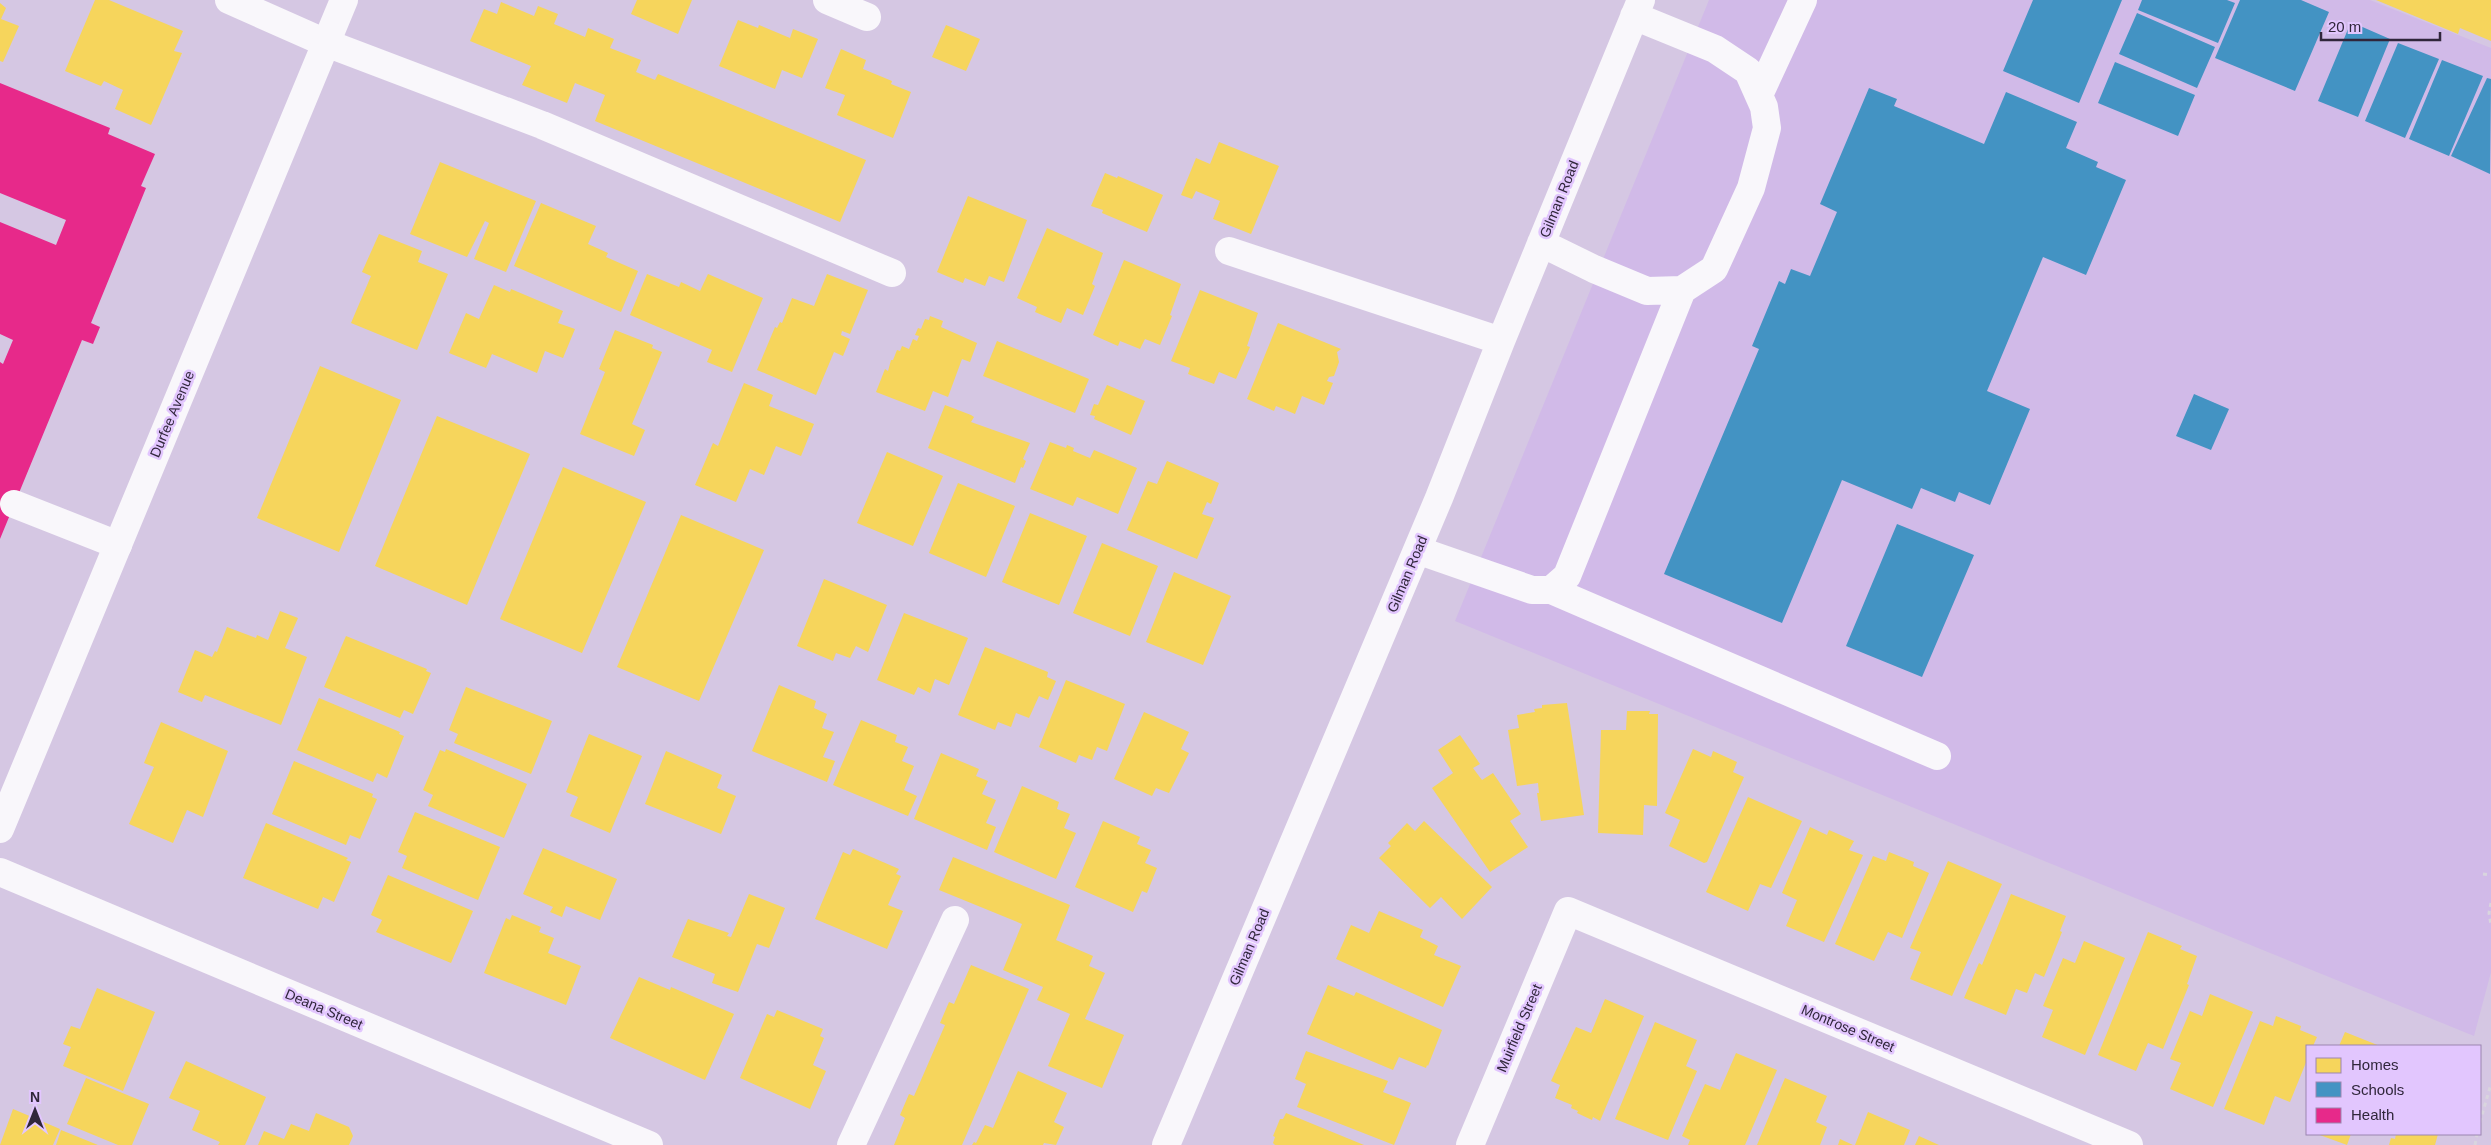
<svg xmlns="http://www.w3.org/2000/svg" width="2491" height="1145" font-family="Helvetica,sans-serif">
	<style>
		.built { fill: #d1bae8 }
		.homes { fill: #f6d55c }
		.schools { fill: #4393c3 }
		.health { fill: #e7298a }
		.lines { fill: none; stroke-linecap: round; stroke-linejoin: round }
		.path { stroke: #d9d5de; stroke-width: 3; stroke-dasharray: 4 4; stroke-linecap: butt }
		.minor { stroke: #f9f7fb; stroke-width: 28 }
		.major { stroke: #f9f7fb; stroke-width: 28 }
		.labels { text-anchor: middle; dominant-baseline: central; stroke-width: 5; stroke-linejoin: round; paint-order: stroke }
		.street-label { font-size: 14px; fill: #30263b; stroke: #e2c6fe }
	</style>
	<rect width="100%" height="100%" fill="#d5c7e3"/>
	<path class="built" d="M1709 0H2370L2491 48V972L2474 1036 1455 621Z"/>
	<path class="homes" d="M95 0H109L183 31 174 51 182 53 151 125 115 109 123 90 104 81 101 86 65 71Z
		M637 0H692L678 34 631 14Z
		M2376 0H2491V41L2460 28 2458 34Z
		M501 2 534 16 538 6 558 14 554 24 585 37 588 28 614 39 610 48 641 60 636 72 655 80 658 74 866 160 840 222 595 121 605 95 575 83 567 103 522 85 531 66 470 41 484 9 497 14Z
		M0 3 6 8 1 19 19 26 3 62 0 61Z
		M738 20 758 28 759 25 790 38 793 29 818 39 802 78 782 70 775 89 719 66Z
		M946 25 980 39 966 71 932 57Z
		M841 49 866 60 863 69 892 81 891 84 911 92 893 138 837 115 845 95 825 88Z
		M1219 142 1279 166 1251 234 1213 219 1220 201 1196 191 1192 199 1181 195 1196 158 1210 164Z
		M440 162 536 201 506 272 474 259 489 223 485 221 467 257 410 234Z
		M1105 173 1117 178 1118 176 1163 195 1147 232 1102 213 1103 210 1091 206Z
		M968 196 1027 220 1004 282 989 276 985 286 965 278 963 283 937 272Z
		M541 203 596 226 588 244 608 253 606 257 638 271 621 312 514 266Z
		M1047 228 1103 253 1092 284 1095 286 1083 315 1067 308 1061 323 1035 312 1037 307 1017 298Z
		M379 234 422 251 418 262 448 274 417 350 351 323 371 276 362 272Z
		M1124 260 1181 284 1170 315 1172 316 1160 345 1145 339 1140 349 1120 341 1118 346 1093 335Z
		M647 274 679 287 681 282 700 291 708 274 763 298 732 372 707 362 712 350 630 315Z
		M827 274 868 290 850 334 842 331 841 335 850 339 843 356 834 352 816 395 757 370 775 327 777 328 780 322 782 323 792 298 814 306Z
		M494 285 510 292 511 289 563 311 558 323 575 329 563 358 545 351 537 373 492 354 486 368 449 353 466 313 479 319Z
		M1200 290 1258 313 1247 346 1250 347 1236 379 1219 372 1214 384 1188 374 1190 368 1171 361Z
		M930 316 943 321 941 327 977 343 970 362 962 359 948 397 933 391 925 411 876 392 885 369 888 371 891 360H893L897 350 900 351 902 346 909 349 913 339 917 341 919 336 915 335 918 328 921 329 925 319 929 320Z
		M1278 323 1341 349 1337 352 1339 362 1334 376 1329 377 1327 381 1333 383 1324 405 1302 396 1295 414 1276 406 1274 411 1247 399Z
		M615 330 653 345 652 348 662 352 632 424 645 430 634 456 580 434 605 372 599 369Z
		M997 341 1089 379 1075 413 983 376Z
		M320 366 401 400 339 552 257 518Z
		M744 383 773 395 769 406 814 424 801 456 776 446 764 475 750 469 736 502 695 485 713 443 718 446Z
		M1107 385 1145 401 1131 435 1094 419 1095 416 1090 415 1094 404 1098 405Z
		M945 405 971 415 974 417 971 422 1030 443 1023 459 1026 461 1023 468 1021 467 1015 483 928 448Z
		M437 416 530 454 467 605 375 566Z
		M1050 442 1066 448 1067 445 1074 448 1073 451 1090 458 1094 450 1137 468 1118 514 1077 497 1073 506 1030 489Z
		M887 452 943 476 913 546 857 523Z
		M1167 461 1219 483 1211 504 1207 502 1202 514 1214 518 1197 559 1127 530 1148 481 1157 484Z
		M563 467 646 502 582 653 500 619Z
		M958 483 1015 506 986 577 929 553Z
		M1030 513 1087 536 1059 605 1002 582Z
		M681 515 764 550 699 701 617 667Z
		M1102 543 1158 566 1130 636 1073 613Z
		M1174 572 1231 596 1203 665 1146 642Z
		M824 579 887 605 868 652 856 646 850 658 836 653 833 661 797 646Z
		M280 611 298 618 285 648 307 657 281 725 205 695 202 702 178 692 195 650 212 657 215 651 217 652 227 627 256 638 257 635 268 640Z
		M904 613 968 638 949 685 935 679 930 693 918 687 914 695 877 680Z
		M346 636 427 669 426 671 431 673 413 714 404 710 400 718 324 687Z
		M985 647 1048 672 1047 677 1056 681 1048 700 1039 696 1029 718 1016 713 1011 727 998 722 995 730 958 715Z
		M1066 680 1125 704 1107 751 1097 747 1092 760 1079 755 1076 763 1039 747Z
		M779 685 816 701 814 708 827 714 822 728 834 732 823 757 835 761 827 782 752 751Z
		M466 687 552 721 531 774 454 743 458 734 449 730Z
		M319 698 400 732 399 734 404 736 387 778 377 773 373 782 297 750Z
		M1567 703 1584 815 1541 821 1537 793H1539L1538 783 1517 786 1508 730 1519 728 1517 715 1535 712 1534 709 1542 708V705Z
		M1627 711H1650L1649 714H1658L1657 806 1644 805 1643 835 1598 833 1601 730H1626Z
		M1144 712 1189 732 1181 749 1189 753 1169 793 1156 788 1152 796 1114 779Z
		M861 720 897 735 895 742 908 747 902 761 914 766 904 790 917 796 908 816 833 785Z
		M161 722 228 751 203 817 187 810 173 843 129 824 154 767 144 763Z
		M589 734 642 756 610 833 570 816 578 797 566 792Z
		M1460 735 1480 764 1473 768 1482 780 1493 773 1521 814 1510 821 1528 847 1490 872 1432 788 1453 773 1438 750Z
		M446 749 527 784 504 838 428 806 433 795 423 790 440 750 445 752Z
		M1693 749 1711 757 1713 751 1737 762 1733 772 1744 777 1707 862 1704 863 1669 846 1680 820 1665 813Z
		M666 751 722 775 717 788 736 796 721 834 645 804Z
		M941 753 979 769 976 776 988 781 982 794 996 800 986 823 996 827 987 850 914 819Z
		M294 761 373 794 372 797 377 799 360 839 350 835 346 845 272 814Z
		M1022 786 1059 802 1057 809 1070 814 1064 828 1076 833 1056 879 994 852Z
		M1748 797 1802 821 1771 888 1760 884 1748 911 1706 892Z
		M415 812 500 847 478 900 402 868 407 856 398 852Z
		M1103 821 1140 837 1137 844 1151 850 1145 863 1157 868 1147 893 1142 891 1133 912 1075 887Z
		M1424 821 1492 887 1462 919 1441 897 1430 908 1379 858 1391 846 1388 843 1407 823 1415 831Z
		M266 823 348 858 346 860 351 862 334 902 323 897 318 909 243 878Z
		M1810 827 1827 835 1829 830 1854 841 1849 850 1863 855 1824 942 1786 926 1797 900 1782 893Z
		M543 848 617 879 600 920 566 906 562 917 550 912 553 907 523 894Z
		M853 849 899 869 896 874 901 876 888 905 903 911 887 949 815 919 843 852 850 855Z
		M1889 852 1914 862 1913 866 1929 873 1902 938 1888 932 1874 961 1835 944 1873 856 1886 861Z
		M953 857 1070 905 1056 940 1093 956 1089 966 1105 973 1085 1019 1124 1035 1102 1088 1048 1066 1070 1014 1037 1000 1043 987 1003 970 1022 924 939 890Z
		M1948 861 2002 884 1952 996 1910 979 1921 952 1910 948Z
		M388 875 473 911 451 963 376 932 382 920 371 915Z
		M749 894 785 908 769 948 757 944 738 992 712 983 715 974 672 957 688 919 729 933 727 936 731 937Z
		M2011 894 2066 916 2060 931 2062 932 2044 977 2035 973 2027 993 2016 989 2006 1015 1964 998 1979 963 1982 965Z
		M1379 911 1423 930 1420 937 1438 946 1434 955 1461 966 1443 1007 1336 959 1351 925 1369 933Z
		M512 915 541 927 539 932 554 938 548 953 581 966 566 1005 484 973 506 918 510 920Z
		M2148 932 2182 946 2180 949 2197 956 2187 984 2189 985 2163 1049 2148 1043 2136 1071 2098 1055Z
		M2084 941 2125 958 2085 1055 2042 1037 2053 1010 2043 1006 2063 958 2075 963Z
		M971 965 1029 989 962 1145H894L905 1118 900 1115 909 1094 914 1096 945 1025 940 1023 949 1002 954 1004Z
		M639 977 670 990 671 987 734 1014 705 1080 610 1038Z
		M1328 985 1354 996 1356 992 1442 1030 1428 1066 1427 1065 1426 1068 1399 1057 1393 1070 1307 1034Z
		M97 988 155 1012 123 1091 63 1066 71 1047 63 1044 71 1026 80 1029Z
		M2210 994 2253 1012 2213 1107 2170 1089 2181 1063 2170 1059 2190 1011 2202 1016Z
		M1605 999 1644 1016 1600 1121 1593 1117 1592 1120 1577 1113 1578 1111 1571 1108 1572 1105 1555 1098 1560 1085 1551 1081 1576 1027 1591 1033Z
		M777 1010 823 1029 820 1036 824 1038 813 1065 826 1071 810 1109 740 1078 767 1014 774 1017Z
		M2276 1016 2301 1026 2300 1030 2317 1037 2313 1046H2307V1060L2290 1102 2275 1096 2264 1125 2224 1109 2260 1021 2273 1026Z
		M1655 1022 1697 1040 1686 1066 1697 1071 1668 1140 1615 1119Z
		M2345 1032 2380 1046H2339Z
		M1306 1051 1388 1081 1383 1092 1411 1103 1394 1145 1297 1107 1306 1084 1295 1079Z
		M1736 1053 1777 1070 1745 1145H1688L1690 1140 1682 1136 1705 1084 1720 1090Z
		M186 1061 266 1097 245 1145H218L220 1142 192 1130 200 1111 169 1098Z
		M1018 1071 1067 1093 1054 1122 1064 1127 1056 1145 1044 1143 1043 1145H972L974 1142 976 1143 985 1125 993 1128Z
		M86 1078 149 1104 132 1145H118L67 1124Z
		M1785 1078 1827 1096 1816 1122 1827 1127 1820 1145H1757Z
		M13 1109 60 1129 53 1145H0Z
		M1868 1112 1910 1130 1904 1145H1855Z
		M316 1113 349 1127 353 1136 349 1145H258L264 1131 284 1139 291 1124 309 1131Z
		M1286 1113 1364 1145H1275L1273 1143 1275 1137 1273 1136 1280 1119H1283Z
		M61 1130 98 1145H56Z
		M2317 1134H2351L2347 1145Z
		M2396 1134H2438L2435 1145H2389L2391 1138 2395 1139Z
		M1919 1136 1939 1145H1915Z
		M1840 1139 1853 1145H1838Z"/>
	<path class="schools" d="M2033 0H2122L2079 103 2003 71Z
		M2142 0H2227L2235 3 2218 43 2138 10Z
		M2240 0H2301L2329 12 2295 91 2215 58Z
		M2137 13 2215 47 2197 88 2119 54Z
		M2351 22 2390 39 2358 117 2318 101Z
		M2398 43 2439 59 2405 138 2365 121Z
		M2442 60 2483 76 2449 156 2409 139Z
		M2115 62 2195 95 2178 136 2098 103Z
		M2487 78 2491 79 2490 174 2451 156Z
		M1869 88 1897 99 1894 106 1984 144 2006 92 2077 122 2066 148 2098 162 2096 167 2126 180 2086 275 2043 257 1987 391 2030 409 1990 505 1959 492 1955 502 1921 488 1912 509 1842 480 1782 623 1664 574 1759 349 1752 346 1779 281 1785 284 1791 269 1810 276 1837 212 1820 204Z
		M2194 394 2229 409 2211 450 2176 436Z
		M1897 524 1974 555 1922 677 1846 646Z"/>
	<path class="health" d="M0 83 110 128 108 134 155 154 141 186 146 188 91 323 100 327 93 344 82 340 0 539V362L3 364 13 340 0 334V222L56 245 66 220 0 193Z"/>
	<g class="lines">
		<path class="path" d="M2483 874 2491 875
			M2491 903 2489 913 2491 925
			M2480 1122 2491 1084
			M2475 1145 2477 1134"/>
		<path class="minor" d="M229 0 326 43 542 125 892 273
			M827 0 867 17
			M1759 95 1803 0
			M1541 243 1594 269 1647 291 1682 290 1714 269 1751 188 1767 128 1764 107 1748 71 1715 49 1634 16
			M1229 251 1501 341
			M14 504 118 545
			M1417 550 1532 590H1551L1567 576 1682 290
			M1551 590 1937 756
			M0 872 649 1145
			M851 1145 955 920
			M1166 1145 1439 498 1501 341 1641 0
			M1470 1145 1568 911 2129 1145"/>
		<path class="major" d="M0 829 344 0"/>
	</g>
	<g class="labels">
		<g class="street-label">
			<text transform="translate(1559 199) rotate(-68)">Gilman Road</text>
			<text transform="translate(172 414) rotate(-67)">Durfee Avenue</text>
			<text transform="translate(1407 574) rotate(-67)">Gilman Road</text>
			<text transform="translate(1249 947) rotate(-67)">Gilman Road</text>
			<text transform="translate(324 1009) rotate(23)">Deana Street</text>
			<text transform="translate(1519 1028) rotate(-67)">Muirfield Street</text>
			<text transform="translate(1848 1028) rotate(23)">Montrose Street</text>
		</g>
	</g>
	<rect x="2306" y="1045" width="175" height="90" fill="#e2c6fe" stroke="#9b86b0"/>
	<rect x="2316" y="1058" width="25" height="15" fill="#f6d55c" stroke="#9b86b0"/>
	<text x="2351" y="1070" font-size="15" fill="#30263b">Homes</text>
	<rect x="2316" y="1082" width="25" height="15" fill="#4393c3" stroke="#9b86b0"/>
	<text x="2351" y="1095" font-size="15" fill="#30263b">Schools</text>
	<rect x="2316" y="1108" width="25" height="15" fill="#e7298a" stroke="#9b86b0"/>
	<text x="2351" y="1120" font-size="15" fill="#30263b">Health</text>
	<g transform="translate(35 1110)" stroke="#e2c6fe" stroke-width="4" paint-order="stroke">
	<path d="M0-4L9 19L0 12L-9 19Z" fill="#30263b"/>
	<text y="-8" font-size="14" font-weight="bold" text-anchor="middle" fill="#30263b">N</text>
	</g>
	<path d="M2321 32v8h119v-8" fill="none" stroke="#30263b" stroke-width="2.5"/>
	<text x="2328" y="32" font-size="15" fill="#30263b" stroke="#e2c6fe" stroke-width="4" paint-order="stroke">20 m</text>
</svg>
